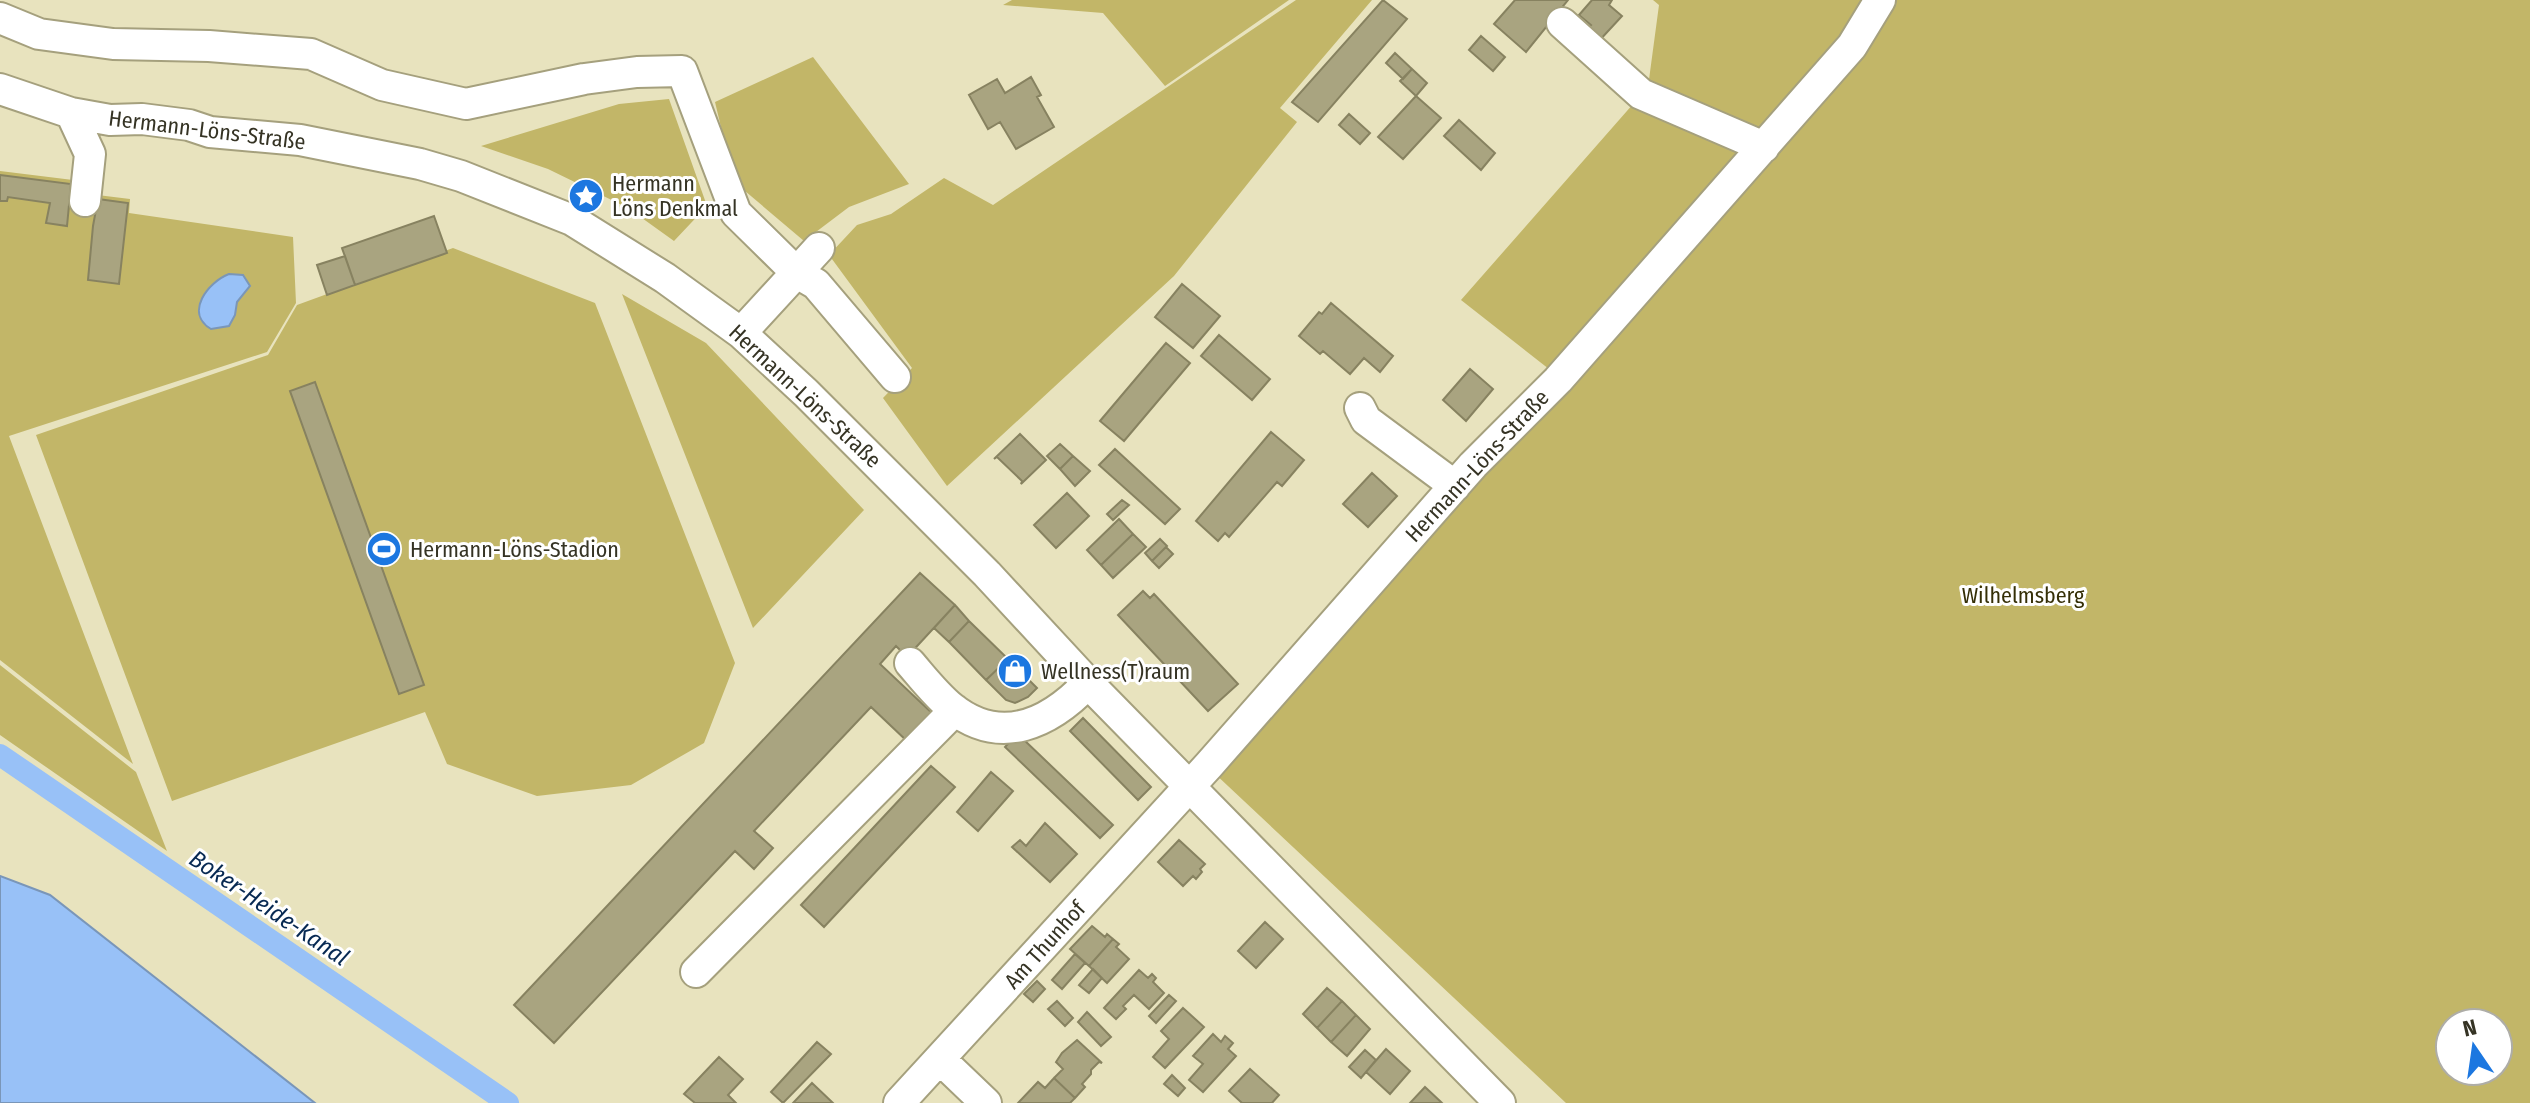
<svg xmlns="http://www.w3.org/2000/svg" width="2530" height="1103" font-family="'Fira Sans Condensed',sans-serif">
	<style>
		.green { fill: #c2b668; fill-rule: evenodd }
		.water { fill: #98c1f7; stroke: #7a96b8; stroke-width: 2 }
		.lines { fill: none; stroke-linecap: round; stroke-linejoin: round }
		.canal { stroke: #98c1f7; stroke-width: 22 }
		.building { fill: #a9a480; stroke: #878260; stroke-width: 2 }
		.minor-casing { stroke: #a5a07d; stroke-width: 34 }
		.minor { stroke: #fff; stroke-width: 30 }
		.labels { text-anchor: middle; dominant-baseline: central; stroke-width: 6; stroke-linejoin: round; paint-order: stroke }
		.street-label { font-size: 22px; fill: #353324; stroke: #fff }
		.poi-label { font-size: 22px; fill: #353324; stroke: #fff; text-anchor: start }
		.park-label { font-size: 22px; fill: #352f07; stroke: #fff }
		.water-label { font-size: 24px; font-style: italic; fill: #072952; stroke: #fff }
	</style>
	<rect width="100%" height="100%" fill="#e8e3be"/>
	<path class="green" d="M1012 0H1289L1165 86 1103 13 1003 5Z
		M1296 0H1372L1280 108 1297 122 1174 276 947 486 883 398 912 368 829 255 857 225 891 214 944 178 993 205Z
		M1653 0H2530V1103H1566L1212 771 1563 380 1461 300 1648 87 1659 5ZM2450 1023H2498V1071H2450Z
		M813 57 909 184 849 207 804 241 745 191 725 144 715 102Z
		M669 99 707 206 674 241 628 208 548 169 481 146 619 104Z
		M0 171 73 180V192L130 199 129 213 293 237 296 303 267 352 9 436 133 764 0 660Z
		M453 248 595 303 735 663 704 743 631 785 537 796 447 764 425 712 172 801 36 435 268 355 297 305Z
		M622 294 706 343 864 510 753 628Z
		M0 665 136 772 167 851 0 735Z"/>
	<path class="water" d="M229 274 243 275 250 286 237 302 235 315 229 326 211 329C184 313 208 282 229 274Z
		M0 876 50 895 315 1103H0Z"/>
	<g class="lines">
		<path class="canal" d="M0 755 508 1103"/>
	</g>
	<path class="building" d="M1383 0 1407 19 1318 122 1292 102Z
		M1515 0H1568L1526 52 1494 24Z
		M1592 0H1612L1609 5 1622 16 1598 42 1586 30 1591 25 1579 15Z
		M1481 36 1505 57 1493 71 1469 50Z
		M1395 53 1412 69 1403 79 1386 63Z
		M1412 69 1427 83 1416 96 1400 81Z
		M1031 77 1041 95 1037 97 1054 127 1016 149 1000 122 988 129 969 95 997 79 1005 93Z
		M1416 96 1441 118 1403 159 1378 137Z
		M1349 114 1370 133 1360 144 1339 125Z
		M1459 120 1495 153 1481 170 1444 136Z
		M0 175 71 184 67 226 46 223 50 203 8 197 7 201H0Z
		M98 199 128 203 119 284 88 280 93 226Z
		M434 216 447 253 355 285 342 248Z
		M345 256 355 285 327 295 317 265Z
		M1182 284 1220 316 1193 348 1155 317Z
		M1331 303 1393 356 1380 372 1364 358 1350 374 1323 351 1320 354 1299 336 1319 312 1322 314Z
		M1219 335 1270 379 1252 400 1201 356Z
		M1166 343 1190 363 1124 441 1100 421Z
		M1470 369 1493 389 1466 421 1443 400Z
		M315 382 424 685 399 694 290 391Z
		M1271 432 1304 460 1282 486 1277 482 1229 537 1225 533 1218 541 1196 521Z
		M1020 434 1046 460 1021 484 1022 481 997 457 994 459Z
		M1060 444 1073 456 1060 469 1047 456Z
		M1115 449 1180 509 1165 524 1099 465Z
		M1073 456 1090 471 1075 486 1060 469Z
		M1372 473 1397 496 1368 527 1343 504Z
		M1067 493 1089 516 1056 548 1034 525Z
		M1122 500 1129 505 1113 520 1107 514Z
		M1119 519 1133 534 1101 565 1087 550Z
		M1133 534 1146 547 1113 578 1101 565Z
		M1160 539 1167 546 1152 561 1145 553Z
		M1166 547 1173 554 1159 568 1152 561Z
		M920 573 955 605 907 657 896 646 880 664 934 715 908 742 871 707 754 831 773 848 754 869 735 851 554 1043 514 1005Z
		M1143 591 1150 598 1154 594 1238 684 1208 711 1118 615Z
		M955 605 969 621 949 642 934 628Z
		M969 621 1008 659 986 680 949 642Z
		M1008 659 1037 688 1028 697 1015 703 1006 700 986 680Z
		M1083 718 1151 787 1138 800 1070 731Z
		M1021 730 1022 738 1113 825 1100 838 1005 747Z
		M931 766 955 787 824 927 801 905Z
		M991 772 1013 791 978 831 957 812Z
		M1045 823 1077 854 1050 882 1012 847 1020 840 1026 846Z
		M1179 840 1205 864 1200 869 1202 872 1196 879 1193 876 1183 886 1158 862Z
		M1265 922 1283 939 1256 968 1238 951Z
		M1092 926 1105 937 1107 934 1113 939 1089 966 1070 949Z
		M1113 939 1119 944 1116 947 1129 959 1107 983 1089 966Z
		M1075 954 1085 963 1062 989 1052 980Z
		M1093 969 1102 978 1089 993 1079 985Z
		M1139 970 1148 978 1152 974 1156 978 1153 982 1164 993 1149 1009 1134 995 1123 1006 1126 1009 1116 1019 1104 1008Z
		M1037 981 1045 989 1033 1002 1024 994Z
		M1327 988 1342 1001 1317 1028 1303 1014Z
		M1169 995 1176 1001 1156 1023 1149 1016Z
		M1057 1001 1073 1018 1065 1026 1048 1009Z
		M1342 1001 1356 1015 1331 1042 1317 1028Z
		M1183 1008 1204 1027 1165 1068 1153 1057 1169 1039 1161 1031Z
		M1087 1012 1111 1037 1101 1046 1078 1022Z
		M1356 1015 1370 1029 1347 1056 1331 1042Z
		M1213 1034 1221 1042 1225 1036 1233 1043 1228 1049 1236 1056 1203 1092 1189 1080 1203 1064 1193 1056Z
		M1077 1040 1102 1063 1099 1062 1091 1070V1074L1082 1084 1085 1087 1075 1098 1054 1078 1063 1069 1056 1062 1062 1053Z
		M817 1042 831 1054 783 1103 771 1092Z
		M1386 1049 1410 1071 1390 1094 1366 1072Z
		M1365 1050 1376 1060 1361 1078 1349 1067Z
		M719 1057 743 1079 728 1095 736 1103H695L684 1094Z
		M1250 1069 1279 1095 1272 1103H1242L1229 1091Z
		M1172 1075 1185 1088 1178 1096 1164 1084Z
		M1054 1078 1075 1098 1070 1103H1018L1038 1082 1045 1088Z
		M812 1083 833 1103H793Z
		M1425 1087 1441 1102 1442 1103H1410Z"/>
	<g class="lines">
		<g class="minor-casing">
			<path id="minor" d="M0 18 39 34 113 44 209 46 311 54 382 85 466 104 584 79 637 72 682 71 736 213 797 273 816 284 895 377
				M1562 23 1641 94 1764 147
				M0 89 71 113 110 120 142 119 189 125 210 132 300 140 420 164 461 176 572 220 665 278 741 333 806 393 987 574 1088 683 1500 1103
				M71 113 90 154 85 201
				M741 333 819 248
				M1360 408 1366 420 1455 486
				M910 663C923 678 936 695 952 708 1001 747 1050 723 1088 683
				M696 972 955 710
				M941 1060 986 1103
				M899 1103 1209 765 1473 465 1558 380 1852 46 1880 0"/>
		</g>
		<use href="#minor" class="minor"/>
	</g>
	<defs>
		<g id="sight-disc" transform="scale(1.8)"><circle r="9.5" fill="#1c77e0" stroke="#fff"/><path d="M0-6L1.8-2.2L6-1.7L2.9 1.2L3.7 5.4L0 3.3L-3.7 5.4L-2.9 1.2L-6-1.7L-1.8-2.2Z" fill="#fff"/></g>
		<g id="stadium-disc" transform="scale(1.8)"><circle r="9.5" fill="#1c77e0" stroke="#fff"/><path d="M0-5a6.5 5 0 1 0 0 10a6.5 5 0 1 0 0-10ZM-3.5-1.8h7v3.6h-7Z" fill="#fff"/></g>
		<g id="shop-disc" transform="scale(1.8)"><circle r="9.5" fill="#1c77e0" stroke="#fff"/><path d="M-5-2.5h2.3a2.7 3.5 0 0 1 5.4 0H5L5.5 6h-11ZM-1.5-2.5h3a1.5 2.3 0 0 0-3 0Z" fill="#fff"/></g>
	</defs>
	<g fill-rule="evenodd">
		<use href="#sight-disc" x="586" y="196"/>
		<use href="#stadium-disc" x="384" y="549"/>
		<use href="#shop-disc" x="1015" y="671"/>
	</g>
	<g class="labels">
		<g class="street-label">
			<text transform="translate(207 130) rotate(7)">Hermann-Löns-Straße</text>
			<text transform="translate(805 396) rotate(43)">Hermann-Löns-Straße</text>
			<text transform="translate(1477 466) rotate(-47)">Hermann-Löns-Straße</text>
			<text transform="translate(1045 945) rotate(-48)">Am Thunhof</text>
		</g>
		<g class="poi-label">
			<text x="612" y="183">Hermann<tspan x="612" dy="25">Löns Denkmal</tspan></text>
			<text x="410" y="549">Hermann-Löns-Stadion</text>
			<text x="1041" y="671">Wellness(T)raum</text>
		</g>
		<g class="park-label">
			<text x="2023" y="595">Wilhelmsberg</text>
		</g>
		<g class="water-label">
			<text transform="translate(269 908) rotate(34)">Boker-Heide-Kanal</text>
		</g>
	</g>
	<g transform="translate(2474 1047) rotate(347)"><circle r="38" fill="#ffffff" stroke="#aeada7" stroke-width="2"/>
	<path d="M0-6L14 30L0 20L-14 30Z" fill="#1c77e0"/>
	<text y="-12" font-size="22" font-weight="bold" text-anchor="middle" fill="#353324">N</text>
	</g>
</svg>
